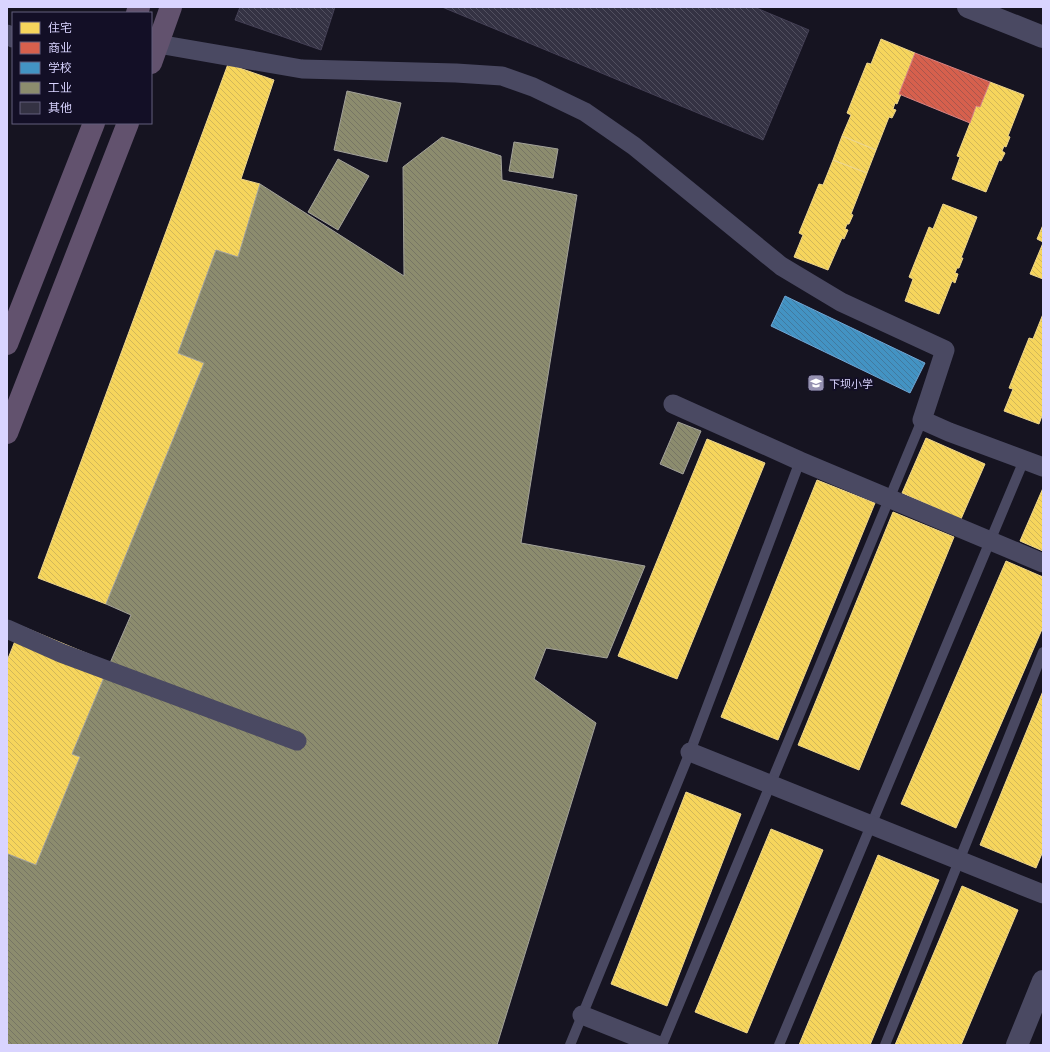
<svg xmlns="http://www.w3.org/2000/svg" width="1050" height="1052" font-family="Barlow,'Noto Sans SC',sans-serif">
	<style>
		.homes { fill: url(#homes-back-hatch); stroke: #edd58d }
		.shops { fill: url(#shops-back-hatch); stroke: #d78382 }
		.schools { fill: url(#schools-back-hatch); stroke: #70a6d5 }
		.industry { fill: url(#industry-back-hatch); stroke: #a3a29a }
		.building { fill: url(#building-back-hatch); stroke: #433f54 }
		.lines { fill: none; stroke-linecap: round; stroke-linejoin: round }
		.service { stroke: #4a4962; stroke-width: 10 }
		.minor { stroke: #4a4962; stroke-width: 19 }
		.tertiary { stroke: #4a4962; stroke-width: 22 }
		.trunk { stroke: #62526e; stroke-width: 22 }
		.labels { text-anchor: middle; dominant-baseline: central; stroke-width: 4; stroke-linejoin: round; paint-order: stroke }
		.poi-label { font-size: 11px; fill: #d9d4ff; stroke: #130f26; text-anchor: start }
	</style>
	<defs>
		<pattern id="homes-back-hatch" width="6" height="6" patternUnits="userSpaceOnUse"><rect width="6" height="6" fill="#f6d55c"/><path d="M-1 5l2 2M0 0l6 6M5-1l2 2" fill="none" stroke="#d2b759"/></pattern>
		<pattern id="shops-back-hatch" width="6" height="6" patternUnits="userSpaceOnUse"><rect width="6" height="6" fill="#d6604d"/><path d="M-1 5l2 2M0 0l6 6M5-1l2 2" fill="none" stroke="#a9564d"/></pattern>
		<pattern id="schools-back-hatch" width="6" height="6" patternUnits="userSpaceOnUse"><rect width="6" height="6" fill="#4393c3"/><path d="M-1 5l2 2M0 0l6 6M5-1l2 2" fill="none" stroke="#427a9f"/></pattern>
		<pattern id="industry-back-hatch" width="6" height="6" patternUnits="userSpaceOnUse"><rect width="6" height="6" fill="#8c8c6e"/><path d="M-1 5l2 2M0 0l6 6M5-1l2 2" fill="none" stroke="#767564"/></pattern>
		<pattern id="building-back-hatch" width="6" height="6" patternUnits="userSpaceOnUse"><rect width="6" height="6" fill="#343243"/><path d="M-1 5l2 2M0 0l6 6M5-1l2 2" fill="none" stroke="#514f5f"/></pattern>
	</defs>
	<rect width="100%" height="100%" fill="#161421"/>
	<path class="homes" d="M881 39 915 53 899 94H901L897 104 895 103 893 109 896 110 892 118 889 117 876 150 842 136 851 115 847 113 867 63 871 64Z
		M228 64 274 80 241 179 260 184 238 257 216 250 178 353 204 363 106 604 38 578Z
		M990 82 1024 95 1008 136 1010 137 1006 147 1004 146 1002 151 1005 153 1001 161 999 160 986 192 952 179 960 157 957 156 970 123 976 106 980 107Z
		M842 136 876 150 867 173 833 160Z
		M833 160 867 173 851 214 853 215 849 224H847L845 229 848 230 844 239 842 238 828 270 794 257 803 235 799 233 819 184 823 185Z
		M943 204 977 217 961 258H963L959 268H957L955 273 958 274 955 283 952 281 939 314 905 301 913 279 909 277 929 227 933 229Z
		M1043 225V242L1037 239Z
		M1043 243V279L1030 274Z
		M1043 314V413L1039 424 1004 411 1013 389 1009 388 1029 338 1033 339Z
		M926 438 985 464 961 519 902 493Z
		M707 439 765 463 677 679 618 656Z
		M817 480 875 503 778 740 721 717Z
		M1043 488V551L1020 541Z
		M893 512 954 537 859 770 798 745Z
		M1006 561 1043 577V627L956 828 901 804Z
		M21 626 110 663 72 754 80 757 36 865 8 854 7 856V661Z
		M1043 691V851L1036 868 980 845Z
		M686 792 741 814 667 1006 611 984Z
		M771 829 823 850 747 1033 695 1012Z
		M878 855 939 880 870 1045H799Z
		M962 886 1018 910 961 1045H895Z"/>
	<path class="shops" d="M915 53 990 82 980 107 976 106 970 123 899 94Z"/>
	<path class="schools" d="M785 296 925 363 910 393 771 326Z"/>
	<path class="industry" d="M347 91 401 103 387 162 334 150Z
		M442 137 501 156 502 180 577 195 521 543 645 566 607 658 546 648 534 679 596 723 497 1045H7V856L8 854 36 865 80 757 72 754 110 663 131 615 106 604 204 363 178 353 216 250 238 257 260 184 404 276 403 167Z
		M514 142 558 149 553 178 509 171Z
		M338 159 369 176 338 230 308 212Z
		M678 422 701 431 683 474 660 464Z"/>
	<path class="building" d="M240 7H335L321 50 235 20Z
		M442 7H754L809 30 763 140Z"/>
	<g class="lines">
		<path class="service" d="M570 1045 690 752 800 461
			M662 1045 922 420
			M779 1045 1024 460
			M885 1045 1043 652"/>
		<path class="minor" d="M7 34 13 38
			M151 41 158 44 302 69 456 73 502 76 533 87 585 112 634 146 781 266 841 302 945 350 922 420 949 432 1043 467
			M673 404 800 461 1043 563
			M7 629 61 653 297 741
			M690 752 1043 894
			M582 1015 657 1045"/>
		<path class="tertiary" d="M968 7 1043 37
			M1017 1045 1043 981"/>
		<path class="trunk" d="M137 13 139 7
			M151 63 171 7
			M7 344 94 123
			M7 433 128 123"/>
	</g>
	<defs>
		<g id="school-square" transform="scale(0.9)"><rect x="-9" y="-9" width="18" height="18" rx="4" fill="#9591b1" stroke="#130f26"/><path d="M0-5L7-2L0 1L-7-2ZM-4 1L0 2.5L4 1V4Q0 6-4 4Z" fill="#fff"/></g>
	</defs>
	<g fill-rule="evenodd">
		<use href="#school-square" x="816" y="383"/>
	</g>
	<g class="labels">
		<g class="poi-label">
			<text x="829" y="383">下坝小学</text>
		</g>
	</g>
	<rect width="1050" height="1052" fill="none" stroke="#d9d4ff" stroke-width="16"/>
	<rect x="12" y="12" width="140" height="112" fill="#130f26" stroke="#625e7d"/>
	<rect x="20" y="22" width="20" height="12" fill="#f6d55c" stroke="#625e7d"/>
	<text x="48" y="32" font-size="12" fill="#d9d4ff">住宅</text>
	<rect x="20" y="42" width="20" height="12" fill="#d6604d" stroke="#625e7d"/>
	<text x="48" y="52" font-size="12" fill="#d9d4ff">商业</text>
	<rect x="20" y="62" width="20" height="12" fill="#4393c3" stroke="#625e7d"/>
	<text x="48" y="72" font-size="12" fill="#d9d4ff">学校</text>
	<rect x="20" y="82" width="20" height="12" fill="#8c8c6e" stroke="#625e7d"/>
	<text x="48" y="92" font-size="12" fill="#d9d4ff">工业</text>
	<rect x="20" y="102" width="20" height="12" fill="#343243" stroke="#625e7d"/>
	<text x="48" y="112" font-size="12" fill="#d9d4ff">其他</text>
</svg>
